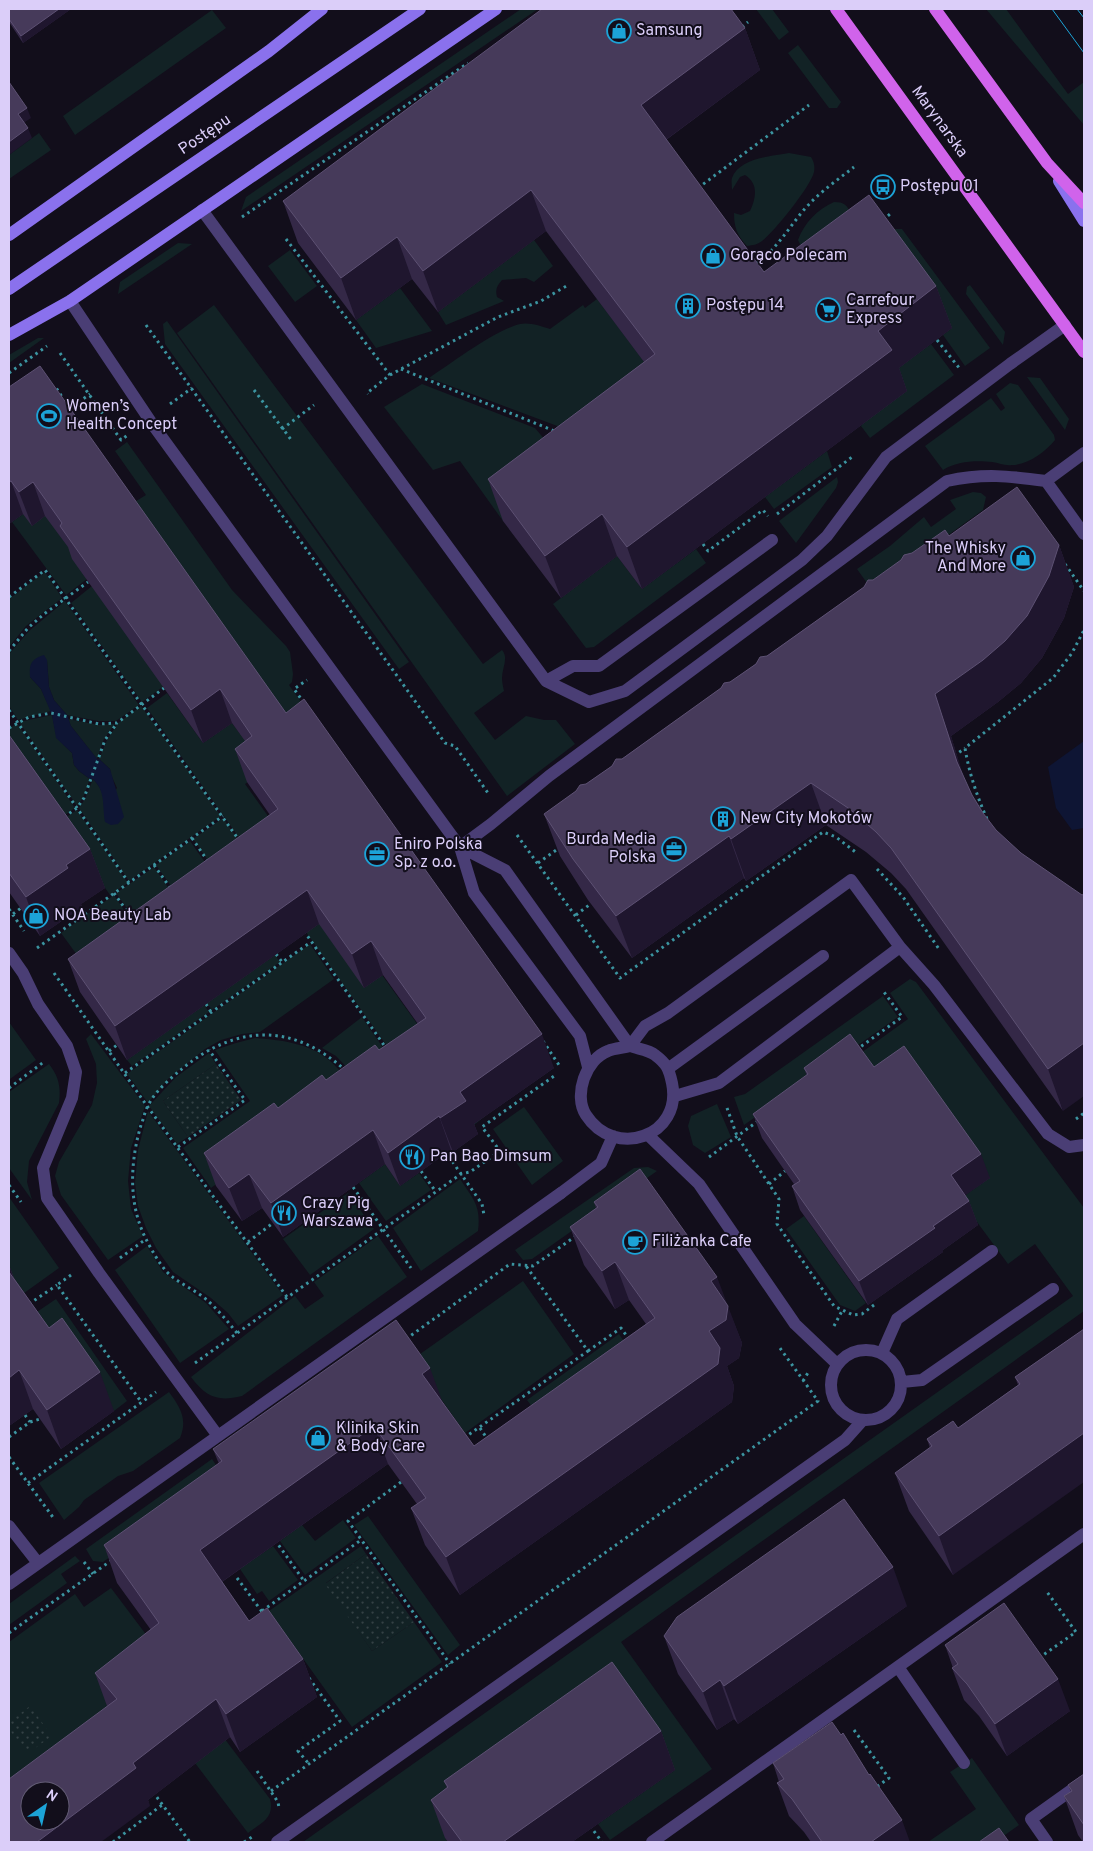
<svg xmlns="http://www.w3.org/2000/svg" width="1093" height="1851" font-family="Overpass,sans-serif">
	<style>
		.green { fill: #122225 }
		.park { fill: url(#park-dots) }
		.water { fill: #0e1534 }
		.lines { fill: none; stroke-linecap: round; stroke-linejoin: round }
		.path { stroke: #3b94a0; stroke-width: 3; stroke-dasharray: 2.5 4; stroke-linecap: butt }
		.lane { stroke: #4a3e75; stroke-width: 12 }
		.street { stroke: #4a3e75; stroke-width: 12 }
		.secondary { stroke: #8a71ed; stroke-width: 12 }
		.primary { stroke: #d063eb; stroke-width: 12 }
		.tram { stroke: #1ca3d7; stroke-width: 1 }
		.wall { fill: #342847 }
		.shaded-wall { fill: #1f162e }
		.building { fill: #463a5a; stroke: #5d5173; fill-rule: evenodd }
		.labels { text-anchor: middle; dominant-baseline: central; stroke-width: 4; stroke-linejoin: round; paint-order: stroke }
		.poi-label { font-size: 16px; fill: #dbcef9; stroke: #120e1b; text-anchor: start }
		.street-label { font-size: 16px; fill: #dbcef9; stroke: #120e1b }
	</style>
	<defs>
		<pattern id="park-dots" width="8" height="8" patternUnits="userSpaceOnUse" patternTransform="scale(1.25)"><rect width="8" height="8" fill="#122225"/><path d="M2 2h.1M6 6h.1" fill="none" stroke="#344145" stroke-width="1.8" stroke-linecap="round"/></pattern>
	</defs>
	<rect width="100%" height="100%" fill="#120e1b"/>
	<path class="green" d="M521 9H538L241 211 246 197Z
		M756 9H772L789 32 779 40Z
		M986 9H1006L1068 94 1084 82V125Z
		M212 10 226 28 75 135 63 116Z
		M798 45 841 102 837 108H829L788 53Z
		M39 133 51 150 9 179V155Z
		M789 153 811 157C814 162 815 166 814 172 811 186 774 232 762 241 757 245 753 245 747 246 737 235 734 227 734 213L741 215 750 211C756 198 759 184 745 175L740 177 732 190C732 186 731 181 732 178 739 158 772 156 789 153Z
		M834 202C844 202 848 205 850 214L802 248 798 240C804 223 818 209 834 202Z
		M894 229H902L990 348 965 366 943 335 952 328 884 237Z
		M534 240 553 266 534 282 526 278 502 280C497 286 495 289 497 297L504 301 446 325 438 312Z
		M178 243 192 244 118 294 120 282Z
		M290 250 317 286 295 302 268 266Z
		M970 285 1005 332 1003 345 966 294 967 287Z
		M400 288 432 331 376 348 356 320Z
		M597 299 670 396 576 433 429 378C452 363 495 330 520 324 529 322 541 326 550 329L583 305 585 308Z
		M214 305 483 664 502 650C509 658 502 668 502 678 502 682 503 687 504 691L474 713 495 740 526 716 544 720H556L575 744 507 796 177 333Z
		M167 321 409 662 399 669 165 344 163 324Z
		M38 338H44L9 363V355Z
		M931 344 954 375 870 438 861 426 893 372Z
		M1027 377 1040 378 1069 419 1065 430Z
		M1010 383 1018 385 1054 435 1055 440C1045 452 1028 465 1012 465 1005 466 999 463 992 462 977 460 956 461 943 470L925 446 991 398 1001 411 1005 408 996 394Z
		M422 384 535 428 551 447 503 521 460 461 433 470 384 407Z
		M127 442 232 590 286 646 290 652 293 674 292 682 289 685 321 730 245 784 484 1117 473 1126 406 1073 147 708 167 693 203 743 232 723 240 734 128 506 146 495 115 451Z
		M827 451 832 467 774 509 765 497Z
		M837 477 838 482 836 488 796 543 779 521Z
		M973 492 981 493 986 497 983 510 872 590 857 569 890 546 924 517 931 527 956 509 950 500Z
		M49 513 87 579 66 595 12 522 23 514Z
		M696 549 706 563 594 647 586 648 553 604 617 556 642 589Z
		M45 572 62 598 26 626 9 647V599Z
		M92 586 164 686 142 702 71 603Z
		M65 601 139 705 116 721H98L67 715 54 700 49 687 47 661 30 677 41 689 51 711 18 720 9 706V654L29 631Z
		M141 706 221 816 129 881 79 808 85 799 93 779C101 787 104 795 104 805L117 788 111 775 110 769 99 759 107 740 118 723Z
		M52 715 57 738 72 753 74 765 79 771 90 779 83 798 77 806 19 722Z
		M68 719 99 725 115 724 104 739 97 759 71 726Z
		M17 723 75 808 58 820 9 752V729Z
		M77 810 128 883 110 895 59 822Z
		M223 818 254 862 224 883 193 839Z
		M190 841 224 889 191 914 156 865Z
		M154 867 188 916 151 942 116 893Z
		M114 895 147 944 96 981 61 933Z
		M310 944 334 979 260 1032 242 1034 221 1040 205 1049 169 1078 148 1103 127 1074Z
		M275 955 280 962 212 1010 207 1003Z
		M910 979 916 982 1084 1208V1311L621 1642 712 1769 610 1840 598 1824 675 1770 445 1838 448 1842H303L1073 1296 1035 1244 1008 1264 960 1199 989 1178 883 1091 858 1055 908 1019 890 993Z
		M883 996 898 1017 744 1125 734 1097 745 1094Z
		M204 1005 209 1012 132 1066 127 1060Z
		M362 1017 390 1058 351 1072 336 1056 322 1048Z
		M9 1022 36 1060 10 1079 9 1076Z
		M91 1034 145 1106 131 1148 128 1181 131 1209 143 1236 108 1260 61 1195 55 1176 59 1162 92 1105 97 1083 96 1064 86 1039Z
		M255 1038C280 1040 309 1043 329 1060 335 1065 340 1071 346 1077L285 1134 211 1188 183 1148 250 1101 215 1050 236 1043Z
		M209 1053 216 1064 163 1101 188 1137 177 1144 149 1106 176 1077Z
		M49 1064C59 1077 61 1087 59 1103L29 1161 27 1182 32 1200 9 1168V1123L10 1122 9 1120V1092Z
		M717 1104 731 1137 705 1153 693 1145 688 1126 691 1116Z
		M524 1107 563 1161 532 1185 493 1129Z
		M148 1111 283 1295 238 1326 228 1313 211 1298 173 1272 156 1248 146 1228 138 1206 135 1183 138 1150Z
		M385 1164 400 1186 419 1173 431 1190 386 1221 359 1183Z
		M648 1167 657 1171 532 1259 523 1260 515 1250 634 1168Z
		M460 1179C474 1200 481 1206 478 1231L421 1271 393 1228Z
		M348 1193 374 1229 310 1275 283 1239Z
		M9 1197 59 1268 20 1296 9 1280Z
		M804 1216 866 1303 855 1311 840 1305 786 1229Z
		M378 1236 407 1277 242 1396C217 1402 206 1397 191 1377L295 1296 305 1309 324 1296 314 1282Z
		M147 1246 163 1272 206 1303 229 1329 180 1363 115 1270Z
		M523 1281 574 1354 465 1433 413 1359Z
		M56 1299 127 1401 114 1411 28 1318Z
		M619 1334 631 1352 539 1416 527 1400Z
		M169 1392C180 1407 188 1419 180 1438L133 1471 118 1476 84 1500 79 1507 64 1520 39 1483Z
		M212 1459 220 1471 205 1489 103 1562 93 1561 86 1549Z
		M368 1516 460 1645 448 1655 354 1525Z
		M343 1520 356 1538 305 1575 280 1541 302 1525 315 1541Z
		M273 1546 298 1580 269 1601 262 1591 257 1594 240 1569Z
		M361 1546 366 1554 326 1583 372 1651 414 1622 442 1662 352 1727 269 1611Z
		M75 1556 80 1561 61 1574 67 1583 9 1625V1604Z
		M111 1588 270 1799C275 1818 261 1823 248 1833L195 1763 30 1791 9 1811V1642L75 1594 84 1607Z
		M972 1758 1019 1825 995 1842H928L976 1809 950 1772Z"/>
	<path class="park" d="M216 1064 241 1100 188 1137 163 1101Z
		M366 1554 414 1622 372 1651 325 1584Z
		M30 1706 52 1736 27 1754 9 1729V1722Z"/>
	<path class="water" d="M44 655 47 660 49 687 54 700 67 715 71 726 98 760 99 759 110 769 124 817 118 824 111 825 105 822C102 805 106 792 93 779H90L79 771 74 765 72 753 56 738 52 715 41 689 30 677C29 664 31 659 44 655Z
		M1084 741V828L1072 830 1056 808 1048 767Z"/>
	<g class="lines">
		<path class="path" d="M742 27 748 22
			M698 188 809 105
			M242 217 468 63
			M883 220 890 214
			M286 239 390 375 367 393 368 394
			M756 264C775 250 787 231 802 212 817 194 836 181 854 167
			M146 325 445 743 455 746 488 793
			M937 340 960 369
			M60 353 121 440 129 434
			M401 369 557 432
			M9 373 47 346
			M390 375 498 317 541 301 568 285
			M52 388 55 386 62 397
			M254 390 292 441
			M170 404 192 388
			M68 406 70 408 90 394
			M282 429 314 405
			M777 514 852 457
			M703 544 708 551 763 510 768 516
			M1065 564 1084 591
			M9 597 45 570 239 840
			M9 651 28 628 44 614 88 582
			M304 703 294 689 307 680
			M9 710 129 883
			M9 728 29 717 51 713 99 724 117 723 164 688
			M954 756 965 748
			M64 817 77 808 84 798 105 740 117 723
			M987 819C977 796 969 773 965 748L1053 678 1072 653 1084 630
			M517 835 620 978 823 832 836 837 858 854
			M192 838 209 863
			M411 854 425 843
			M538 863 559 848
			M154 865 171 889
			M877 869 903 897 939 949
			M114 893 131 917
			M9 909 24 931
			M13 914 21 908
			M576 915 593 902
			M304 931 386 1048
			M37 948 223 816
			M276 954 282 962
			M54 973 147 1106 287 1297
			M206 1004 211 1012
			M543 1041 559 1065
			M856 1050 902 1017 884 992 886 991
			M109 1051 117 1045
			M125 1073 311 942
			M9 1088 45 1061
			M727 1108 737 1136 779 1199 777 1224 834 1306 853 1315 862 1314 874 1305
			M1076 1119 1084 1113
			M178 1147 245 1100 209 1050
			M445 1151 482 1204 484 1215
			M709 1157 758 1121
			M421 1171 436 1192
			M769 1184 785 1171
			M9 1185 21 1202
			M353 1187 411 1268
			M248 1242 273 1223
			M120 1258 146 1239
			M71 1275 57 1285 142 1403
			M29 1304 57 1285
			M834 1326 842 1311
			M237 1333C228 1322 220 1312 209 1302 197 1290 178 1284 166 1271 159 1263 151 1249 146 1239 128 1204 130 1162 141 1125 144 1118 145 1110 149 1104 156 1090 171 1078 183 1068 237 1024 294 1023 346 1071
			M406 1339 510 1264 533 1266 576 1236
			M588 1351 621 1328 629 1339
			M195 1363 461 1174 470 1172 500 1151 482 1127 557 1074
			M803 1381 809 1371
			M25 1415 30 1422
			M480 1428 488 1440
			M9 1437 30 1422 40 1419
			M464 1438 588 1351 526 1266
			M9 1457 55 1520
			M401 1482 348 1521 450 1664
			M28 1483 156 1392
			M275 1540 304 1581
			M84 1562 93 1574
			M237 1578 263 1613
			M262 1611 361 1540
			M9 1633 112 1560
			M1039 1658 1076 1632 1047 1592
			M309 1678 340 1721 298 1751 309 1764
			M854 1730 889 1778 875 1788
			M257 1771 278 1802 279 1808
			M271 1791 818 1401 780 1348
			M153 1792 190 1842
			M590 1826 602 1842
			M113 1842 162 1805
			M244 1842 252 1837"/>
		<path class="lane" d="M202 210 546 681 589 702 625 691 802 560 827 536 886 457 1010 364 1065 325
			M70 301 153 425 460 847 474 893 580 1036 588 1067
			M1046 481 1084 534
			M546 681 573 666H599L772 540
			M460 847 505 870 630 1046 645 1026 668 1013 851 880 900 947 719 1083 675 1096
			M460 847 491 824 549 776 947 481C984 473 1009 476 1046 481L1084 453
			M900 947 934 985 1048 1134 1069 1147 1084 1145
			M630 1046C638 1049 649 1050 655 1055 667 1064 669 1069 672 1083 683 1136 615 1160 586 1115 573 1095 586 1059 608 1051 615 1048 623 1048 630 1046Z
			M669 1068 823 956
			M648 1135 699 1184 795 1324 837 1364
			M561 1193 601 1163 613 1136
			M831 1385a35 35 0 1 1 70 0a35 35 0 1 1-70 0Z
			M882 1353 897 1319 992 1251
			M902 1382 922 1380 1053 1289
			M1047 1842 1031 1819 1084 1781"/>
		<path class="street" d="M9 953 23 973 38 1004 67 1046 76 1072 72 1098 43 1168 47 1198 99 1273 218 1436
			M9 1526 38 1563
			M9 1584 561 1193
			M898 1667 964 1763
			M277 1842 845 1440 862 1421
			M652 1842 1084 1534"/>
		<path class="secondary" d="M1059 181 1084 221
			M9 235 269 51 322 9
			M9 289 420 9
			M9 335 70 301 496 9"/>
		<path class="primary" d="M836 9 1084 352
			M935 9 1047 163 1084 203"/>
		<path class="tram" d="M1052 9 1084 53
			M1077 9 1084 18"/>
	</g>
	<path class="wall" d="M9 9H71L23 43 9 22Z
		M745 28 760 70 666 140 764 272 936 286 952 328 899 368 907 391 642 589 617 556 561 598 503 521 488 479 644 362 546 231 438 312 412 279 356 320 298 243 283 201Z
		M9 387 286 713 554 1068 474 1124 478 1134 453 1152 451 1150 400 1186 385 1164 283 1237 262 1208 242 1221 216 1186 204 1153 278 1108 379 1050 418 1024 383 975 364 988 319 924 127 1060 80 992 68 959 270 815 247 782 235 749 245 741 232 723 203 743 72 559 68 547 45 516 32 526 23 514 9 524Z
		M949 536 1059 545 1074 587 1064 618 1042 658 1021 683 998 702 951 736 1063 1111 906 889 891 873 866 852 826 825 746 881 744 878 632 958 588 900 560 856 544 814 912 553Z
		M9 735 90 849 105 888 81 904 82 907 40 936 9 892Z
		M874 1067 990 1178 965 1195 969 1201 978 1225 943 1250V1252L868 1305 800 1210 792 1186 794 1184 762 1138 753 1114 807 1076 804 1068Z
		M594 1202 726 1303 742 1343 739 1358 727 1366 734 1386 732 1402 460 1595 425 1545 411 1508 417 1504 388 1464 222 1582 249 1621 303 1659 317 1697 240 1752 230 1737 148 1800 150 1806 107 1706 95 1673 151 1630 117 1583 104 1545 219 1464 213 1449 443 1403 474 1446 646 1324 629 1300 615 1309 584 1265 570 1227 596 1208Z
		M9 1265 14 1278 49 1328 114 1411 61 1449 33 1409 9 1426Z
		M1084 1329 953 1575 909 1511 895 1473 930 1448 927 1439 958 1428 1018 1385 1015 1377Z
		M907 1606 738 1724 734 1719 717 1730 678 1674 664 1636Z
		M945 1645 1070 1711 1007 1756 979 1716 964 1700 952 1668H953Z
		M661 1731 675 1770 572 1842H448L445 1838 431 1800 447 1788 444 1781Z
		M773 1763 910 1842H811L804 1832 789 1816 777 1783 779 1782Z
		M1084 1774V1842H1083L1078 1835 1064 1796 1071 1792 1068 1785Z"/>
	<path class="shaded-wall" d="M59 9H71L23 43 21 36Z
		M745 28 760 70 656 147 641 105Z
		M27 108 31 118 22 124 18 114Z
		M28 128 32 138 9 155V142Z
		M531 190 546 231 438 312 423 271Z
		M397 237 412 279 356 320 341 278Z
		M936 286 952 328 899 368 907 391 642 589 627 547 878 331Z
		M11 481 23 514 9 524V482Z
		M33 482 45 516 32 526 19 492Z
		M602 514 617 556 561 598 545 556Z
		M1059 545 1074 587 1064 618 1042 658 1021 683 998 702 951 736 972 804 957 762 935 694Z
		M220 689 232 723 203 743 191 710Z
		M811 783 826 825 746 881 731 839Z
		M729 836 744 878 632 958 616 916Z
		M90 849 105 888 81 904 82 907 40 936 26 897 66 865Z
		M307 890 319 924 127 1060 115 1026Z
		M371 941 383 975 364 988 352 954Z
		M542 1034 554 1068 474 1124 478 1134 453 1152 440 1118 460 1092Z
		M1084 1043V1096L1063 1111 1048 1069Z
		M439 1116 451 1150 400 1186 388 1153Z
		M373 1130 385 1164 283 1237 271 1203Z
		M981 1154 990 1178 960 1199 951 1175Z
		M249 1174 262 1208 242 1221 229 1188Z
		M969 1201 978 1225 943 1250V1252L868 1305 859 1281Z
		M615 1262 629 1300 615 1309 602 1271Z
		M9 1265 20 1296 9 1282Z
		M717 1277 742 1343 739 1358 727 1366 734 1386 732 1402 460 1595 446 1557 709 1331 711 1281Z
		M430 1368 444 1406 422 1374Z
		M19 1370 33 1409 9 1426V1378Z
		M100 1372 114 1411 61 1449 47 1410Z
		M374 1426 388 1464 213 1588 200 1550Z
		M1084 1433V1482L953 1575 939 1536Z
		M893 1567 907 1606 738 1724 724 1686Z
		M303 1659 317 1697 240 1752 226 1714Z
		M1058 1679 1070 1711 1007 1756 995 1724Z
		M720 1680 734 1719 717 1730 703 1692Z
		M216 1699 230 1737 148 1800 150 1806 101 1842H37L133 1763Z
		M661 1731 675 1770 572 1842H503Z
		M902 1820 910 1842H871Z"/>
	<path class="building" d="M9 9H59L21 36 9 19Z
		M542 9H731L745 28 641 105 764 272 869 195 936 286 878 331 892 350 627 547 602 514 545 556 488 479 655 354 531 190 423 271 397 237 341 278 283 201Z
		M9 82 27 108 18 114 28 128 9 142Z
		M40 366 286 713 304 699 542 1034 460 1092 466 1101 440 1118 439 1116 388 1153 373 1130 271 1203 249 1174 229 1188 204 1153 274 1103 278 1108 322 1075 326 1080 375 1045 379 1050 426 1018 371 941 352 954 307 890 115 1026 68 959 278 809 235 749 252 736 220 689 191 710 60 526 62 523 33 482 19 492 11 481 9 482V387Z
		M1017 487 1059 545 1049 576 1027 616 1005 641 983 660 935 694 957 762 972 795 983 813 996 830 1021 853 1082 895 1084 894V1043L1048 1069 891 848 876 832 851 810 811 783 731 839 729 836 616 916 573 859 544 814 576 791 580 785 586 784 612 766 616 759H622L721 688 724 683 730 682 756 664 760 657 767 656 864 587 868 580H873L901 560 904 555 912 553 945 530 949 536Z
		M9 735 90 849 66 865 68 868 26 897 9 873Z
		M850 1034 874 1067 904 1046 981 1154 951 1175 969 1201 933 1226 935 1228 859 1281 792 1186 800 1181 753 1114 808 1074 804 1068Z
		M640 1169 717 1277 711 1281 728 1306 726 1320 709 1331 720 1348 718 1364 446 1557 411 1508 426 1498 374 1426 200 1550 249 1621 267 1608 303 1659 226 1714 216 1699 133 1763 136 1768 37 1842H9V1779L117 1699 95 1673 159 1623 104 1545 222 1461 213 1449 396 1320 430 1368 422 1374 474 1446 655 1318 615 1262 602 1271 570 1227 598 1207 594 1202ZM30 1791H60V1821H30Z
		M9 1272 49 1328 62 1318 100 1372 47 1410 19 1370 9 1378Z
		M1084 1329V1433L939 1536 895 1473 932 1446 927 1439 953 1421 958 1428 1020 1384 1015 1377Z
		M844 1499 893 1567 724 1686 720 1680 703 1692 664 1636 677 1617Z
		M1004 1603 1058 1679 995 1724 967 1684 952 1668 958 1664 945 1645Z
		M612 1662 661 1731 503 1842H462L431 1800 448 1787 444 1781Z
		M832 1722 841 1735 843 1733 869 1775 870 1774 902 1820 871 1842H822L792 1799 777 1783 784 1779 773 1763Z
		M1084 1774V1825L1064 1796 1072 1791 1068 1785Z
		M999 1828 1009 1842H979Z"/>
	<defs>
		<g id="shop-ring" transform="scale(1.25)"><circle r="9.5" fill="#120e1b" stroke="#1ca3d7" stroke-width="1.5"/><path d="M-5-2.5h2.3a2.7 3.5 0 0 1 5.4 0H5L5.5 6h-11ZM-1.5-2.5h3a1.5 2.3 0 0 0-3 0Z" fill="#1ca3d7"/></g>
		<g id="bus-ring" transform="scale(1.25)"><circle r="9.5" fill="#120e1b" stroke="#1ca3d7" stroke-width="1.5"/><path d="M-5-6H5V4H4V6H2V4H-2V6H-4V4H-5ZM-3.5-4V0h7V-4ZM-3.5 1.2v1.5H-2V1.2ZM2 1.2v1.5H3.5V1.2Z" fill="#1ca3d7"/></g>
		<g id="building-ring" transform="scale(1.25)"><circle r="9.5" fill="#120e1b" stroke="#1ca3d7" stroke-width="1.5"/><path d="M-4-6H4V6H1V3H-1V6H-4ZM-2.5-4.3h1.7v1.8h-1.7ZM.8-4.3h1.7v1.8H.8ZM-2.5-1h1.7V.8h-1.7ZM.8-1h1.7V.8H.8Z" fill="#1ca3d7"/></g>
		<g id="supermarket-ring" transform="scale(1.25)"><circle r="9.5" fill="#120e1b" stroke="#1ca3d7" stroke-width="1.5"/><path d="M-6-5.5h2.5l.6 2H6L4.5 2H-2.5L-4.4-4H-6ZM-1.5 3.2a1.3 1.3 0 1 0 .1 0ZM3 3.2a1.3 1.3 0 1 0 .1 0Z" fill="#1ca3d7"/></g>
		<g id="stadium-ring" transform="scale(1.25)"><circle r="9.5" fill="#120e1b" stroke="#1ca3d7" stroke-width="1.5"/><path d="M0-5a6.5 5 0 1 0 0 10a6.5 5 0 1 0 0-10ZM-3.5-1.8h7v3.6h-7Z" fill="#1ca3d7"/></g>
		<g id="office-ring" transform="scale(1.25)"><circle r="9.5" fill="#120e1b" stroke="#1ca3d7" stroke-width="1.5"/><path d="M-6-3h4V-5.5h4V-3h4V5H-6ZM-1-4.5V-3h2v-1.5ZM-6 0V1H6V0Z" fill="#1ca3d7"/></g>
		<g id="restaurant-ring" transform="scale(1.25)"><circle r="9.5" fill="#120e1b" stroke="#1ca3d7" stroke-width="1.5"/><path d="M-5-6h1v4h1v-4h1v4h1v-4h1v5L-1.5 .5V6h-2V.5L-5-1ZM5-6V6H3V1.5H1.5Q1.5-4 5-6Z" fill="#1ca3d7"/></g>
		<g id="cafe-ring" transform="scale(1.25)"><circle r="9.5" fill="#120e1b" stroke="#1ca3d7" stroke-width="1.5"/><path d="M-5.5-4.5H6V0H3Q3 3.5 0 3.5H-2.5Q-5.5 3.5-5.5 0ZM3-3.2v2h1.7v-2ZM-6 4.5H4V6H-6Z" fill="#1ca3d7"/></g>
	</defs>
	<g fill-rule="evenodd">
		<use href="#shop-ring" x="619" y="31"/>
		<use href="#bus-ring" x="883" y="187"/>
		<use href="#shop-ring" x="713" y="256"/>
		<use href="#building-ring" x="688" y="306"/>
		<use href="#supermarket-ring" x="828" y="310"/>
		<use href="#stadium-ring" x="49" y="416"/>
		<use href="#shop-ring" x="1023" y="558"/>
		<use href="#building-ring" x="723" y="819"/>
		<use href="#office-ring" x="674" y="849"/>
		<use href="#office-ring" x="377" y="854"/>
		<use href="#shop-ring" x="36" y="916"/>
		<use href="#restaurant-ring" x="412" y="1157"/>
		<use href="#restaurant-ring" x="284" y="1213"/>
		<use href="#cafe-ring" x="635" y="1242"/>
		<use href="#shop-ring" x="318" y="1438"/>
	</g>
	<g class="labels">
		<g class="poi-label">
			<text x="636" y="31">Samsung</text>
			<text x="900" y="187">Postępu 01</text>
			<text x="730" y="256">Gorąco Polecam</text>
			<text x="846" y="301">Carrefour<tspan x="846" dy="18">Express</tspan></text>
			<text x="706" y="306">Postępu 14</text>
			<text x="66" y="407">Women’s<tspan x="66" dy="18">Health Concept</tspan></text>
			<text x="1006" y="549" text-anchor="end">The Whisky<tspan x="1006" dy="18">And More</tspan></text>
			<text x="740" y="819">New City Mokotów</text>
			<text x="656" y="840" text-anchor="end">Burda Media<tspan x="656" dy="18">Polska</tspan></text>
			<text x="394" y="845">Eniro Polska<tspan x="394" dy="18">Sp. z o.o.</tspan></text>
			<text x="54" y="916">NOA Beauty Lab</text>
			<text x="430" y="1157">Pan Bao Dimsum</text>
			<text x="302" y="1204">Crazy Pig<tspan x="302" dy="18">Warszawa</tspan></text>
			<text x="652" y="1242">Filiżanka Cafe</text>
			<text x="336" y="1429">Klinika Skin<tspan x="336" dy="18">&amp; Body Care</tspan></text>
		</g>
		<g class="street-label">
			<text transform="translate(939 122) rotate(54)">Marynarska</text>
			<text transform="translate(205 135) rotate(-34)">Postępu</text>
		</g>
	</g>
	<rect width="1093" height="1851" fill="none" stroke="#dbcef9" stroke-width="20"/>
	<g transform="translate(45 1806) rotate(34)"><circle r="24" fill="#120e1b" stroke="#625b74"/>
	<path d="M0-4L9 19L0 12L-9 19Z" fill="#1ca3d7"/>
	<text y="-8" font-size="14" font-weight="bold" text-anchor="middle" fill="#dbcef9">N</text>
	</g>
</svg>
